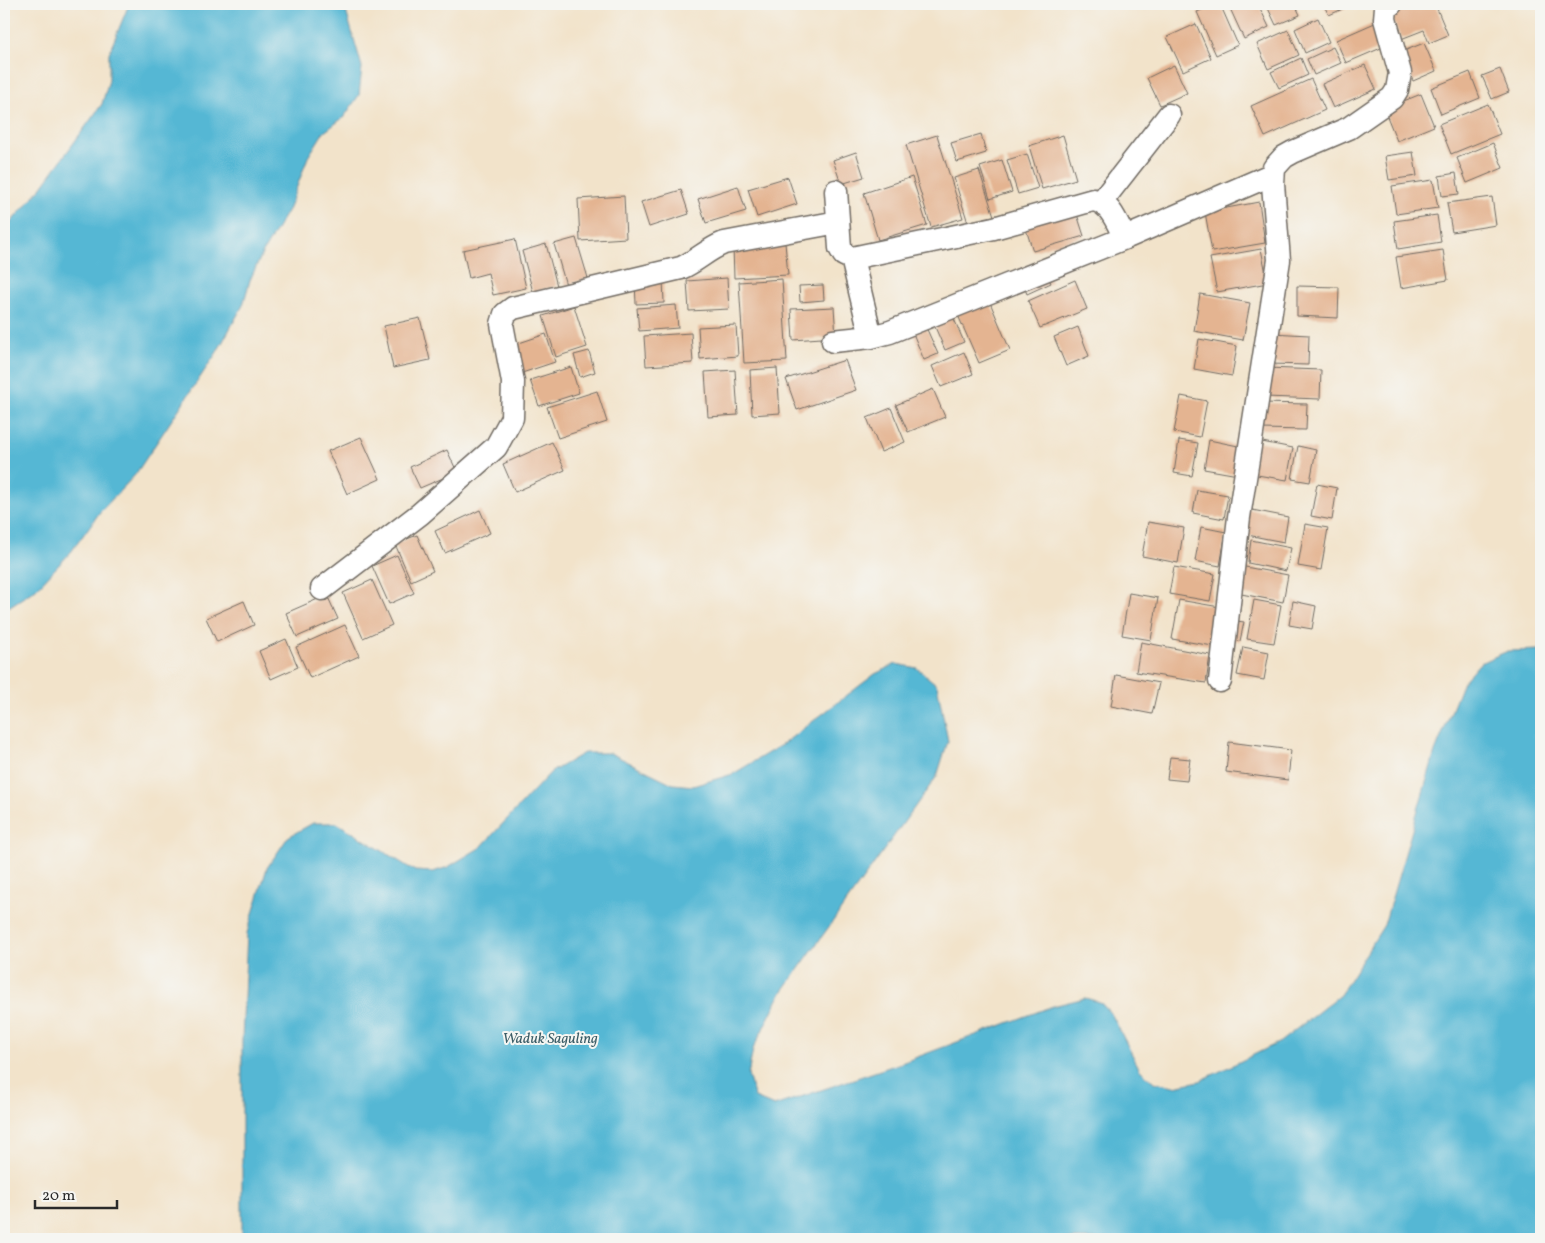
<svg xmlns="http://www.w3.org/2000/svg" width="1545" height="1243" font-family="Vollkorn,serif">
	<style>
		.water { fill: #55b7d4; stroke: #407180 }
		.building { fill: #e4b491 }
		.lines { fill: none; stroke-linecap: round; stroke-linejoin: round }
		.street-casing { stroke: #716b63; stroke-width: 25 }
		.street { stroke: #fff; stroke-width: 22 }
		.labels { text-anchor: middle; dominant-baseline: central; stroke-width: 4; stroke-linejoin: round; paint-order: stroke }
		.water-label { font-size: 15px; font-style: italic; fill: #3a5c66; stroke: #f6f6f2 }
	</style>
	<rect width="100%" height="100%" fill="#f6f6f2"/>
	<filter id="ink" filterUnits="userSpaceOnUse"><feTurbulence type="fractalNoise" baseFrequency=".02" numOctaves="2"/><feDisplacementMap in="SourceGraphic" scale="10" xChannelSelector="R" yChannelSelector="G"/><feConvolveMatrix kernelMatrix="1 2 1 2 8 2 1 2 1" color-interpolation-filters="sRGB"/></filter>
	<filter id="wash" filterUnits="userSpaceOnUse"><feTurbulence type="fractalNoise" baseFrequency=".0096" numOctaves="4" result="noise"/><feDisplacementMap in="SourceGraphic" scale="20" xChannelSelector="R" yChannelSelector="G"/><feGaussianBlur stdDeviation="1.12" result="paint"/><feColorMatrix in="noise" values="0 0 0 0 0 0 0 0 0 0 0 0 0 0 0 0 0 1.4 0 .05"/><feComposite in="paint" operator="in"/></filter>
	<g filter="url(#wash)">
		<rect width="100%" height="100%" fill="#f2e3ca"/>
		<path class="water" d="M129 4H344L362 67 359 95 344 117 323 133 308 157 289 208 262 254 250 280 243 305 217 352 135 475 100 512 71 552 36 589 4 610V230L41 188 102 104 109 80V53Z
			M1541 650V1239H242V1041L247 933 267 868 288 837 313 823H337L415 871 433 872 448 867 481 847 551 772 584 753H610L673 784 693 786 733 774 783 744 875 674 896 664 917 668 937 685 948 741 937 776 780 995 753 1049 748 1075 755 1098 774 1106 904 1062 1053 1006 1085 998 1100 1002 1112 1015 1140 1070 1154 1082 1174 1086 1200 1081 1280 1042 1340 995 1384 925 1435 752 1463 682 1480 663 1508 651Z"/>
		<g id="blocks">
			<path class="building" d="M1215 4H1220L1238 45 1216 55 1197 12Z
				M1228 4H1258L1269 27 1244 39Z
				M1266 4H1295L1300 15 1276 25Z
				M1323 4H1354L1329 15Z
				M1405 4H1435L1448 35 1429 43 1424 30 1401 39 1389 11Z
				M1318 18 1329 42 1305 53 1295 29Z
				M1377 22 1388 45 1346 63 1336 40Z
				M1196 24 1211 58 1183 71 1167 37Z
				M1288 30 1299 55 1268 69 1257 44Z
				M1424 43 1436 71 1413 81 1401 52Z
				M1333 47 1341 63 1314 75 1307 59Z
				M1301 58 1308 75 1279 88 1271 72Z
				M1174 65 1187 93 1160 105 1147 78Z
				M1365 65 1376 89 1333 108 1322 84Z
				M1500 69 1509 92 1492 99 1482 76Z
				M1470 72 1480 98 1441 114 1431 88Z
				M1311 79 1325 110 1265 137 1251 106Z
				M1421 94 1434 126 1397 141 1384 109Z
				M1488 104 1500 134 1451 154 1439 124Z
				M981 134 986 153 957 162 951 143Z
				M937 135 963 218 931 227 906 145Z
				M1063 135 1076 179 1042 189 1029 146Z
				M1493 143 1503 168 1467 183 1457 158Z
				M856 152 864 177 841 184 833 160Z
				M1413 152 1417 176 1389 180 1385 156Z
				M1027 154 1038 188 1018 194 1007 160Z
				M1002 160 1012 192 990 199 980 167Z
				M979 170 994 216 968 223 954 178Z
				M1456 173 1459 194 1442 196 1439 176Z
				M788 177 797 204 757 217 748 189Z
				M912 177 927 225 878 240 864 193Z
				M1433 180 1438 208 1396 214 1392 186Z
				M738 186 746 211 706 223 698 199Z
				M681 190 689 214 649 227 641 202Z
				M624 196 626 238 580 241 578 199Z
				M1492 197 1496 225 1452 232 1447 203Z
				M1259 202 1265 243 1212 252 1205 212Z
				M1075 208 1084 236 1033 251 1024 223Z
				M1437 215 1441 242 1398 249 1394 221Z
				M576 238 588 278 566 285 554 244Z
				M515 239 526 288 493 295 488 273 469 278 463 250Z
				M785 243 788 275 734 278 733 246Z
				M546 244 557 286 533 292 522 251Z
				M1261 249 1268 283 1217 292 1210 258Z
				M1443 250 1448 280 1401 288 1396 257Z
				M1047 274 1051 283 1027 294 1023 284Z
				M727 278 729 309 689 311 687 281Z
				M663 279 664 303 636 304 635 280Z
				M782 279 787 361 744 363 739 282Z
				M1075 280 1087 309 1040 328 1028 301Z
				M823 285 824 300 800 302 799 286Z
				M1297 286 1339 287 1338 318 1297 316Z
				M1200 294 1250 303 1243 340 1194 331Z
				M989 300 1010 350 979 363 957 313Z
				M676 305 678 328 639 331 637 308Z
				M574 306 587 347 556 357 543 316Z
				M834 307 836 337 793 340 791 309Z
				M951 312 964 342 945 350 932 320Z
				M420 318 430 360 393 368 384 326Z
				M736 325 738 356 700 359 698 327Z
				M925 325 938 354 924 360 912 331Z
				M1078 327 1089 356 1066 366 1054 337Z
				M691 333 693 363 646 366 644 336Z
				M1271 333 1309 335 1308 365 1270 364Z
				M546 334 555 362 519 374 510 346Z
				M1199 339 1237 346 1232 376 1194 369Z
				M589 351 595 372 580 377 574 355Z
				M964 352 973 374 941 387 932 366Z
				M845 360 856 390 797 410 786 379Z
				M571 367 579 393 539 406 530 380Z
				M777 368 780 413 752 415 750 370Z
				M1266 368 1321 370 1320 399 1265 397Z
				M735 370 738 415 708 417 705 372Z
				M933 389 945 417 908 432 896 405Z
				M597 391 607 422 558 438 547 407Z
				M1181 396 1207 401 1200 437 1174 432Z
				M1262 403 1307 404 1306 430 1261 429Z
				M891 408 905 442 881 452 867 418Z
				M361 437 380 479 347 494 328 451Z
				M1179 440 1198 443 1192 476 1174 473Z
				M1209 440 1243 447 1238 475 1204 469Z
				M1257 441 1293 448 1287 480 1251 474Z
				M552 442 565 470 515 492 503 464Z
				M1298 446 1316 450 1310 482 1292 479Z
				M447 450 457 472 420 488 410 467Z
				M1317 484 1337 488 1332 520 1311 516Z
				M1197 490 1228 495 1224 519 1193 513Z
				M1247 509 1288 517 1284 542 1242 534Z
				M480 510 490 533 445 553 435 531Z
				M1148 522 1184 528 1178 563 1142 556Z
				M1305 524 1328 528 1321 570 1298 566Z
				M1201 527 1226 532 1220 566 1195 561Z
				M417 535 433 571 411 581 395 544Z
				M1251 540 1291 548 1286 571 1248 563Z
				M397 555 414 593 389 604 372 566Z
				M1240 566 1288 575 1283 602 1236 593Z
				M1174 567 1215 574 1210 601 1169 594Z
				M372 580 392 625 363 638 343 593Z
				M1129 593 1158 598 1151 640 1122 635Z
				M327 595 338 619 297 637 286 613Z
				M1179 600 1220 607 1213 646 1172 639Z
				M1254 600 1281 605 1274 643 1247 639Z
				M244 601 254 625 217 642 206 618Z
				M1293 601 1316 606 1312 629 1289 625Z
				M1230 620 1244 622 1240 641 1226 639Z
				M345 625 359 656 310 678 296 647Z
				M286 639 298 667 271 679 259 651Z
				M1141 642 1210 655 1206 683 1136 672Z
				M1243 647 1269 652 1264 680 1237 675Z
				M1116 675 1159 683 1152 714 1111 706Z
				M1229 742 1291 750 1288 780 1226 772Z
				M1170 757 1190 759 1187 781 1167 779Z"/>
		</g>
	</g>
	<g filter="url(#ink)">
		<use href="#blocks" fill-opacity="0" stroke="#716b63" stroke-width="1"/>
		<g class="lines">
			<g class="street-casing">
				<path id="street" d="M836 191 840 248 844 255 852 258 994 228 1093 200C1110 202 1117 223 1125 238L1273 174
					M1102 201 1169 115
					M852 258 871 337
					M833 341 871 337 890 332 1125 238
					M322 589 420 514 496 447 512 418 513 382 502 324 505 314 513 308 681 268C697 261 708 249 724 243L838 222
					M1220 681 1239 517 1279 260 1273 184 1274 168 1284 157 1293 152 1349 128 1392 98 1397 90 1400 73 1385 19 1386 7 1391 4"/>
			</g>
			<use href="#street" class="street"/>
		</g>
	</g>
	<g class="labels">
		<g class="water-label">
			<text x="550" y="1039">Waduk Saguling</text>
		</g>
	</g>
	<rect width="1545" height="1243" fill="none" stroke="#f6f6f2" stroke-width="20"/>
	<path d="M35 1200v8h82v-8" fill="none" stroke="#2b2b2b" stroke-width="2.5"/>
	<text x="42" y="1200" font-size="15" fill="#2b2b2b" stroke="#f6f6f2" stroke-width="4" paint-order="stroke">20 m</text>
</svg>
